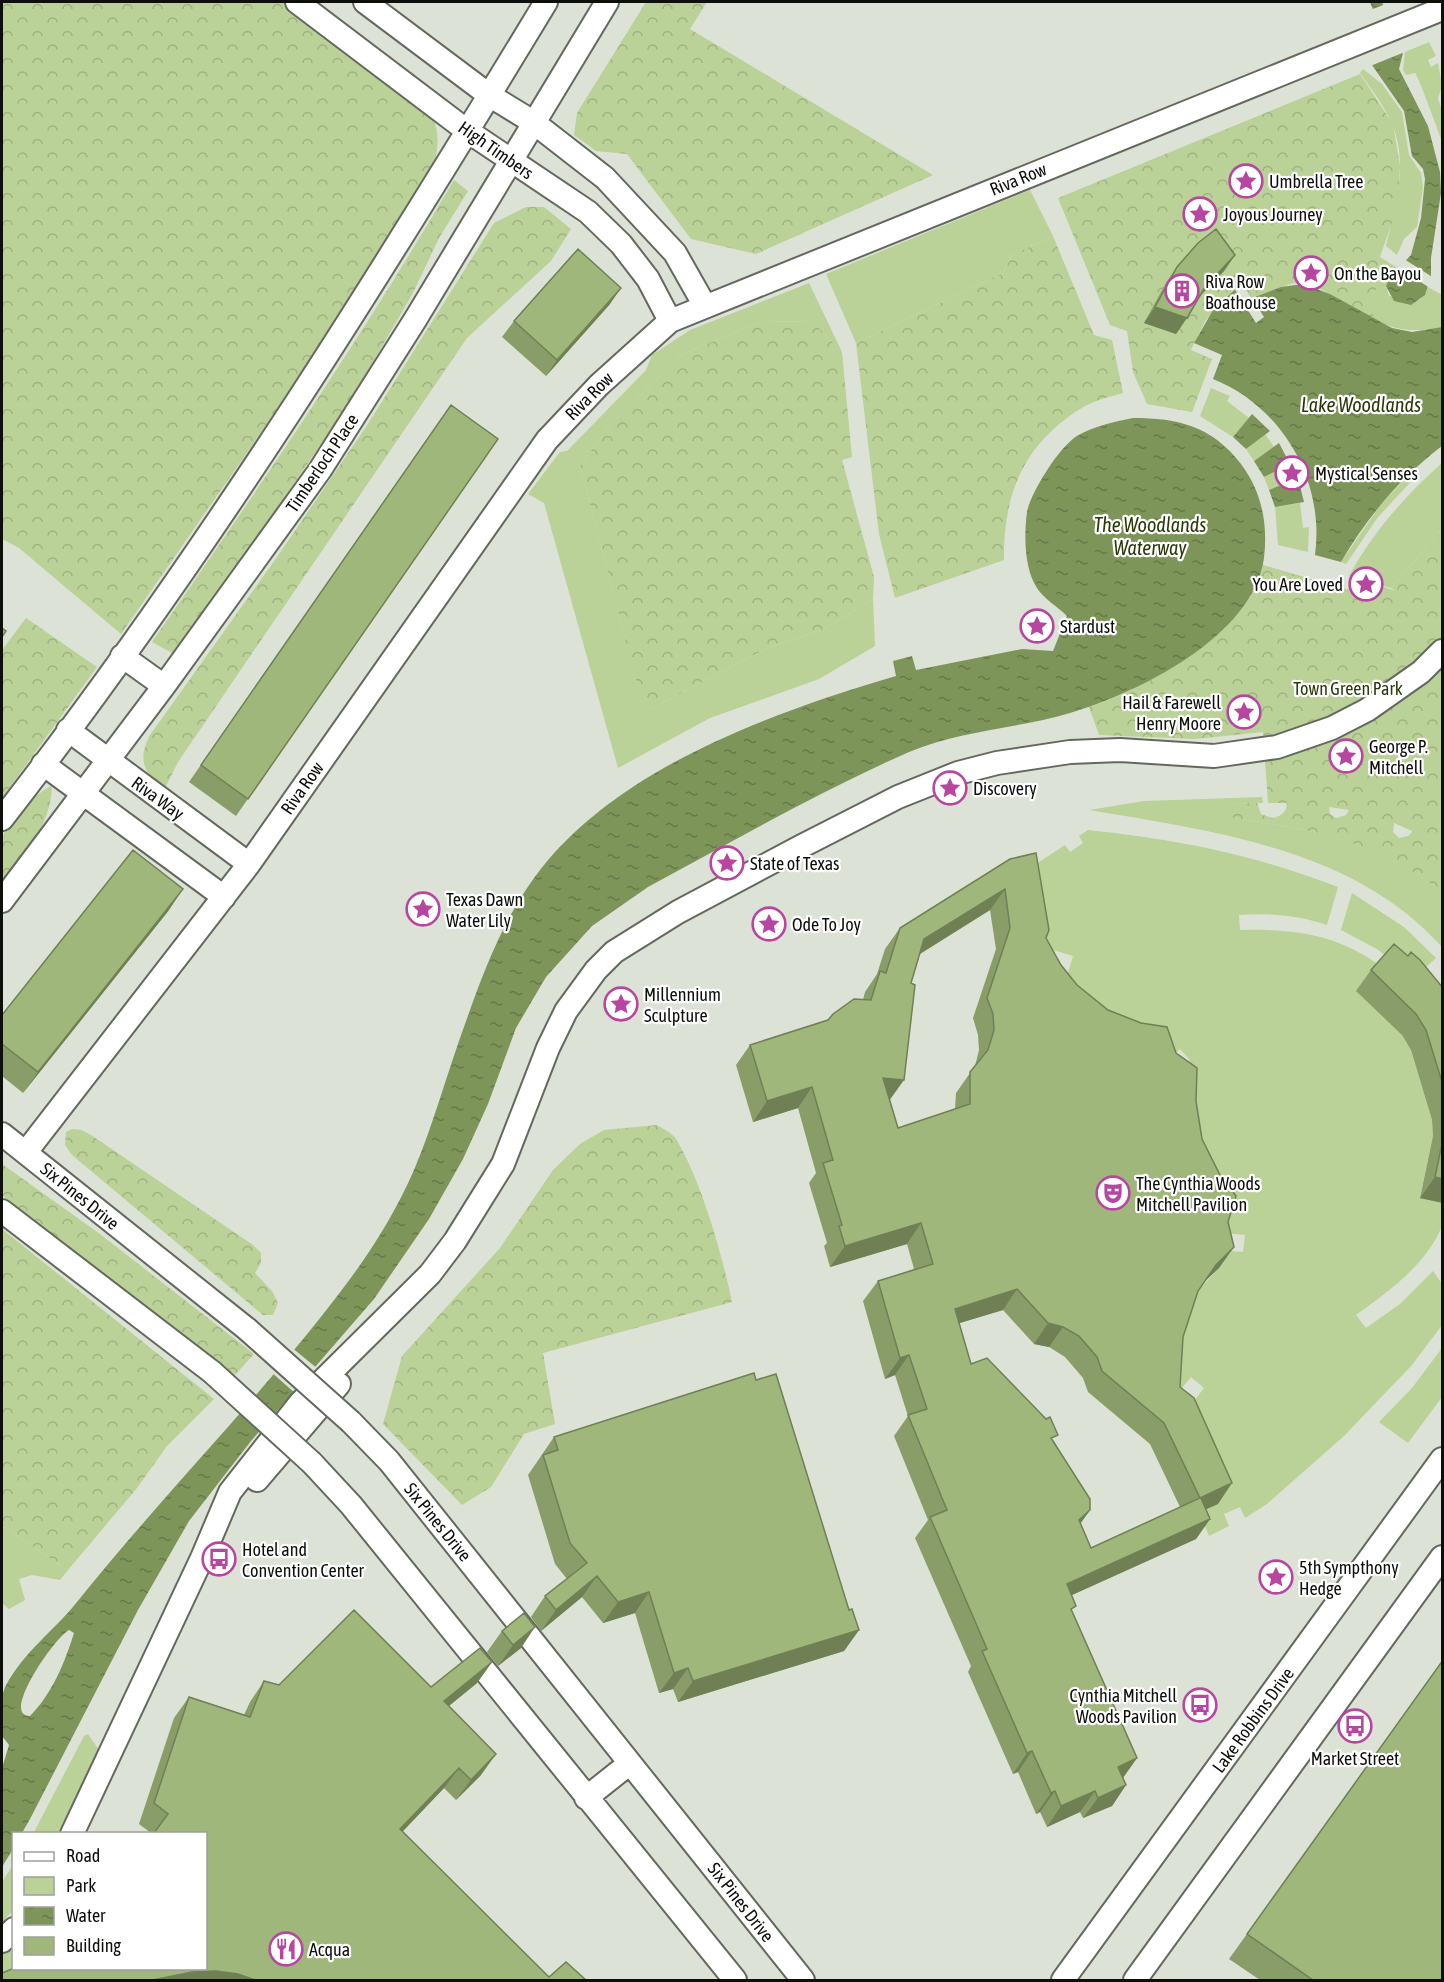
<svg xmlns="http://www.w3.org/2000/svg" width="1444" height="1982" font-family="'Asap Condensed',sans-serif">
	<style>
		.green { fill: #bad197 }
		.forest { fill: url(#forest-crowns); fill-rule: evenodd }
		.water { fill: url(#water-ripples); fill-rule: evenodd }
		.pier { fill: #dde2d6 }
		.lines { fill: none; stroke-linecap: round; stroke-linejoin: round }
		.minor-casing { stroke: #64685e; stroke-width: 26 }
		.minor { stroke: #fff; stroke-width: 22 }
		.minor-bridge-casing { stroke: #64685e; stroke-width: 26; stroke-linecap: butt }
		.minor-bridge { stroke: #fff; stroke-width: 22 }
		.wall { fill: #899d69; fill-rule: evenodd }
		.shaded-wall { fill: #6f8055 }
		.building { fill: #9fb77a; stroke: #6f8055; stroke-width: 1.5; fill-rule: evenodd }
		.labels { text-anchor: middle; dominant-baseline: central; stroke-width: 4.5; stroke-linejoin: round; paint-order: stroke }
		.street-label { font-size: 18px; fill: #0d0f0b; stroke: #fff }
		.poi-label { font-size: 18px; fill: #0d0f0b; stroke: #fff; text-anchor: start }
		.park-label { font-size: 18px; fill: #2c3b0d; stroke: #fff }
		.water-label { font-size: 20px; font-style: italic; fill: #2a390b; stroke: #fff }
	</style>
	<defs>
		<pattern id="forest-crowns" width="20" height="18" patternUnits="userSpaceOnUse" patternTransform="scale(1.5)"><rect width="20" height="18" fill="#bad197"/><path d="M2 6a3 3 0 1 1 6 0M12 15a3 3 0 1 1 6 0" fill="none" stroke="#9fb281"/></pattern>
		<pattern id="water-ripples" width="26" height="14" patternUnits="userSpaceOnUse" patternTransform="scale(1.5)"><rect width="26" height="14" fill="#7e955a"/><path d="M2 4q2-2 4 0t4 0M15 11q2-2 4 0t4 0" fill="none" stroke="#667849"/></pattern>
	</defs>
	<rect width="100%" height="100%" fill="#dde2d6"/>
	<path class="green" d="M1429 42 1436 56 1428 60 1431 67 1438 63 1442 86 1438 98 1442 111V141C1438 131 1418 75 1415 73L1406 75 1403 70 1405 52Z
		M1363 69 1382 84 1402 112 1409 155 1421 173 1423 187 1417 227 1404 239 1397 255 1386 246C1395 207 1409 164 1392 124 1385 106 1371 89 1360 73Z
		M1030 190 1053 236 1012 255 1003 273 856 343 826 274Z
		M1380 257 1399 269 1390 277 1386 286 1389 296 1420 300 1428 287 1442 295V327C1392 338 1372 318 1330 294Z
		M809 283 842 352 812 321 760 322 683 354 608 427 580 466 642 702 651 709 769 647 827 628 873 599 875 646 819 679 710 718 618 768 544 503 528 494 560 452 567 451 646 370 652 355 690 330Z
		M1211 388 1230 396 1227 401 1249 418 1233 437 1200 416Z
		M1265 434 1274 447 1254 461 1246 449Z
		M1442 463V529L1391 588 1349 576C1373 532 1405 496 1442 463Z
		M1286 466 1293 480 1269 490 1264 477Z
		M1414 469 1418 474 1378 517 1346 564 1341 562 1379 507Z
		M1300 503 1303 528 1309 527 1308 552 1278 545 1275 507Z
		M1262 797 1263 803 1228 804V817C1315 830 1368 839 1442 891V947C1354 848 1212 831 1089 810L1144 801Z
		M1088 830C1181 840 1251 854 1338 887L1327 925C1298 915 1270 913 1239 915L1240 930C1292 929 1335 933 1379 965L1402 1035 1411 1050 1432 1120 1433 1136 1420 1197 1442 1203C1442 1210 1444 1220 1442 1226 1427 1264 1388 1292 1356 1315L1366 1328 1400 1304 1433 1271 1442 1284V1325L1412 1365 1344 1436 1267 1504 1245 1518 1240 1507 1224 1514 1229 1526 1209 1536 1199 1513 1218 1504 1180 1419 1204 1388 1191 1377 1178 1393 1167 1384 1198 1291 1219 1268 1221 1250 1243 1252 1245 1235 1223 1233 1174 1074 1190 1060 1180 1049 1164 1063 1126 1044 1067 976 1073 956 1033 944 1021 874 1065 845 1070 852 1083 843 1079 836Z
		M1352 893 1404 927 1436 958 1414 978 1377 949 1341 930Z
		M1442 1348V1397L1408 1443 1379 1422 1412 1388Z
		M2 1526 68 1570 60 1580 32 1575 19 1579 25 1600 9 1609 2 1603Z
		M88 1734 99 1750 60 1833 33 1834 84 1736Z
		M13 1865V1910L2 1923V1882Z
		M13 1945 14 1968 2 1980V1954Z"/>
	<path class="forest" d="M2 2H287L432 114C439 132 439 146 434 164L278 408 121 634 19 548 2 539Z
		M646 2H707L690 29 933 175 756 254 691 239 627 154 596 151 574 135 577 113Z
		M1360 74 1393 124 1400 166 1397 208 1380 257 1373 318 1315 286 1293 283 1252 298 1223 299 1205 321 1191 350 1212 359 1192 412 1147 404 1133 372 1127 331 1110 325 1058 198Z
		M454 180 468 191 439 238 413 293 349 403 246 554 172 653 152 642C257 491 361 339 454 180Z
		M526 207H544L571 229 551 261 467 338 178 762 164 790C144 773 137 760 150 735L277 557 366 427 494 223Z
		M1053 236 1094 335 1112 340 1123 393C1109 397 1092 401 1080 409 1023 445 1003 495 1004 560L895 598 879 534 856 343 1003 273 1012 255Z
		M812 321 842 352 852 457 842 460 874 577 873 599 827 628 769 647 651 709 642 703 580 466 608 427 683 354 760 322Z
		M1442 529V891C1367 839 1315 830 1228 817V804L1257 803 1261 814 1272 818C1280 817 1287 812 1287 803H1268L1263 732 1195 739 1099 735 1089 707C1149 687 1250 632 1263 565L1377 598 1384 587 1395 591 1391 588ZM1329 807 1349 810 1346 815 1336 818 1330 814ZM1394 823 1412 831V832L1408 836 1399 838 1393 832Z
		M26 618 97 667 2 798V650Z
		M52 786C51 825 24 857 2 886 2 872 0 853 2 839 5 825 38 790 52 786Z
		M657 1125C663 1129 672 1133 676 1139 701 1180 722 1254 732 1302L543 1353 555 1424 524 1434 491 1487 462 1505 383 1424 402 1356 500 1248 553 1170 580 1144 604 1130Z
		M72 1129 81 1130 91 1135 253 1245 261 1253V1263L255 1273 272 1291 278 1303 273 1315H263L72 1155 65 1145 66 1132Z
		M2 1164 100 1234 254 1354 235 1375 2 1195Z
		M2 1229 214 1399 167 1446 137 1488 68 1570 2 1526Z"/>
	<path class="water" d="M1370 2H1382L1403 53 1399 69 1428 126 1440 172 1441 193 1431 258V276L1425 295 1411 305 1394 301 1386 286 1390 277 1411 255 1421 218 1425 179 1423 169 1412 156 1404 111 1372 65 1391 57Z
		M1242 283 1252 298 1281 287 1303 284 1330 294 1392 328 1412 332 1442 327V446C1401 477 1367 517 1341 562L1315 555C1325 482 1283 407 1213 379L1222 355 1194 343 1213 310Z
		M1252 414 1270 431 1246 449 1233 437Z
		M1133 418C1178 418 1212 426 1241 464 1262 492 1268 524 1264 558 1254 636 1138 693 1070 713 1016 729 961 730 909 752 820 791 734 841 648 887L592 926 546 977 516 1028 488 1104 463 1159 429 1219 374 1299 251 1441 189 1521 138 1610 30 1819 22 1833 14 1834 13 1849 2 1867V1768L9 1745 2 1736V1696L5 1687C25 1650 53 1632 77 1602 165 1492 266 1392 350 1279 375 1245 397 1209 414 1170 434 1123 447 1073 465 1024 483 973 502 922 534 878 613 769 771 713 896 676L893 661 912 656 916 670 1022 649 1053 651 1067 616C1058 607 1043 598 1037 588 1024 569 1024 534 1027 512 1031 492 1059 447 1077 436 1094 426 1114 422 1133 418ZM69 1630 74 1633C65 1662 52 1694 30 1716 0 1717 54 1638 69 1630Z
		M1279 443 1290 464 1264 477 1254 461Z
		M1298 478 1304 502 1275 507 1269 490Z"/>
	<path class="pier" d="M1386 4 1405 52 1370 66 1371 63 1387 56 1370 10Z
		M1404 259 1434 278 1430 288 1397 267Z
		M1242 283 1264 317 1256 323 1234 288Z
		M291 1347 318 1369 296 1394 270 1371Z"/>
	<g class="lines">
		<g class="minor-casing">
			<path id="minor" d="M297 2 466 130 588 212 621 244 648 279 670 321
				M365 2 489 95 533 122 605 178 675 253 705 306
				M122 656 164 686
				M68 730 249 864
				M43 764 224 897
				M2 819C203 561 377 281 546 2
				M2 901 164 686 320 470 415 320 607 2
				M2 1134 247 1329
				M26 1152 249 864 547 440 599 385 670 321 1442 9
				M2 1211 212 1372
				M351 1422 389 1461 803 1980
				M312 1463 351 1505 735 1980
				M257 1480 339 1384
				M586 1798 630 1763
				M72 1834 202 1558 230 1492 300 1403 430 1274 455 1241 503 1164 548 1048 566 1011 596 970 614 952 678 912 802 846 898 797 958 773 997 763 1070 752 1120 750 1214 756 1277 747 1332 728 1367 710 1421 672 1442 651
				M2 1941 14 1929
				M1063 1980 1442 1459
				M1135 1980 1442 1557"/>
		</g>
		<use href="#minor" class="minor"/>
		<g class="minor-bridge-casing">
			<path id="minor-bridge" d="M247 1329 351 1422
				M212 1372 312 1463"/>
		</g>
		<use href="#minor-bridge" class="minor-bridge"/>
	</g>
	<path class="wall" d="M1235 255 1224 271 1199 297 1176 334 1144 323 1166 283 1177 267Z
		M610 304 546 376 502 337 514 321Z
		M451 405 498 439 236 816 189 782Z
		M1010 859 1046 938 1061 965 1077 985 1108 1010 1176 1053 1196 1101 1202 1139 1228 1222 1219 1268 1201 1285 1198 1291 1183 1337 1180 1387 1218 1504 1206 1509 1210 1519 1196 1539 1072 1595V1612L1137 1758 1123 1778 1126 1785 1112 1806 1083 1818 1080 1812 1047 1827 1040 1812 1036 1814 1018 1772 1013 1774 968 1672 971 1666 915 1538 928 1520 894 1436 908 1416 895 1375 885 1379 863 1301 878 1281 914 1269 907 1244 830 1267 824 1246 827 1243 809 1183 816 1173 798 1108 753 1122 736 1065 750 1045 828 1020 863 1000 865 992 877 974 885 949 900 928ZM990 910 996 949 973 1018 978 1035 979 1050 975 1066 956 1093 955 1109 898 1128 889 1100 911 983 920 954ZM1003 1310 1034 1344 1049 1347 1065 1357 1083 1378 1088 1392 1150 1444 1180 1507 1091 1548 1080 1524 1090 1510 1054 1441 971 1364 959 1323Z
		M169 910 23 1093 2 1076V1015Z
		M1371 970 1443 988V1203L1420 1198 1433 1136 1432 1120 1411 1050 1402 1035 1356 991Z
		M756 1380 849 1610 859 1630 844 1651 678 1702 673 1689 659 1693 635 1613 603 1623 582 1597 541 1631 531 1617 545 1596 567 1579 555 1564 528 1475 554 1437Z
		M502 1631 521 1648 498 1666 487 1652Z
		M1443 1660V1980H1260L1229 1959Z
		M492 1662 477 1683 449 1706 481 1775 456 1800 444 1788 402 1832 549 1977 206 1968V1833H151L139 1824 174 1718 189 1697 244 1715 250 1702 264 1681 279 1685 431 1687Z"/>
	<path class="shaded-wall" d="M1235 255 1224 271 1194 302 1205 287Z
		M621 288 610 304 546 376 557 360Z
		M1155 307 1187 318 1176 334 1144 323Z
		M183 889 169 910 23 1093 38 1072Z
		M1005 889 990 910 910 960 924 939Z
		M883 1078 904 1080 889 1101Z
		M812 1087 798 1108 753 1122 767 1101Z
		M1435 1177 1443 1179V1203L1420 1198Z
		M921 1223 907 1244 830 1267 845 1246Z
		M1234 1247 1219 1268 1201 1285 1216 1265Z
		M1017 1289 1003 1310 940 1329 955 1309Z
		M1048 1323 1063 1327 1049 1347 1034 1344Z
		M909 1355 895 1375 885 1379 900 1358Z
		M1232 1483 1218 1504 1185 1519 1200 1498Z
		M1090 1510 1075 1531 1079 1520Z
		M1210 1519 1196 1539 1052 1604 1067 1584Z
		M597 1576 582 1597 541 1631 556 1610Z
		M649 1592 635 1613 603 1623 618 1602Z
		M535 1627 521 1648 498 1666 513 1645Z
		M859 1630 844 1651 678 1702 693 1681Z
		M492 1662 477 1683 429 1722 444 1701Z
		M688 1668 673 1689 659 1693 674 1673Z
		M1032 1751 1018 1772 1013 1774 1027 1753Z
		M496 1754 481 1775 456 1800 471 1780Z
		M1137 1758 1122 1779 1118 1767Z
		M459 1768 444 1788 385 1850 400 1829Z
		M1126 1785 1112 1806 1083 1818 1098 1798Z
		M1055 1791 1040 1812 1036 1814 1051 1793Z
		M1095 1791 1080 1812 1047 1827 1061 1806Z
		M216 1971 238 1974 255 1980H153L192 1972Z"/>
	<path class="building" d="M1216 229 1235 255 1205 287 1187 318 1155 307 1177 267 1198 243Z
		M578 249 621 288 557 360 514 321Z
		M451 405 498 439 248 799 201 765Z
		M2 628 6 631 2 637Z
		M133 850 183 889 38 1072 2 1044V1015Z
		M1036 853 1049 930 1046 938 1061 965 1077 985 1108 1010 1141 1023 1167 1027 1176 1053 1197 1068 1196 1101 1202 1139 1220 1175 1236 1196 1228 1222 1234 1247 1216 1265 1198 1291 1183 1337 1180 1387 1194 1398 1232 1483 1200 1498H1201L1210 1519 1067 1584 1076 1606 1071 1609 1137 1758 1118 1767 1126 1785 1098 1798 1095 1791 1061 1806 1055 1791 1051 1793 1032 1751 1027 1753 982 1651 987 1649 930 1517 947 1510 908 1415 927 1409 909 1355 900 1358 878 1281 933 1264 921 1223 845 1246 839 1226 842 1225 823 1163 833 1160 812 1087 767 1101 750 1045 828 1020 833 1014 854 999 871 1000 880 971 886 973 900 928 1010 859ZM1005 889 1010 928 987 998 993 1014 994 1030 988 1050 970 1072V1104L898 1128 883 1078 904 1080 915 985 911 983 924 939ZM1017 1289 1048 1323 1063 1327 1079 1336 1097 1357 1102 1371 1164 1423 1200 1498 1091 1548 1079 1520 1090 1510V1499L1051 1438 1058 1435 1050 1417 1046 1419 987 1358 971 1364 955 1309Z
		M1394 944 1408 956 1411 952 1420 960 1443 988V1085L1426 1030 1416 1014 1371 970Z
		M1443 1139V1179L1435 1177Z
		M754 1373 756 1380 776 1374 849 1610 852 1609 859 1630 693 1681 688 1668 674 1673 649 1592 618 1602 597 1576 556 1610 545 1596 587 1563 570 1543 543 1455 558 1450 554 1437Z
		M354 1610 431 1687 480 1648 492 1662 444 1701 496 1754 471 1780 459 1768 400 1829 549 1977 566 1962 586 1980H255L238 1974 216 1971 192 1972 153 1980H154H2V1973L14 1968H206V1833H154L168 1814 154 1803 189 1697 250 1717 264 1681 279 1685Z
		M524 1613 535 1627 513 1645 502 1631Z
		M1443 1660V1980H1313L1247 1934Z"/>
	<defs>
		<g id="sight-ring" transform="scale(1.725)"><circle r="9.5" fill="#fff" stroke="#b746a1" stroke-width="1.5"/><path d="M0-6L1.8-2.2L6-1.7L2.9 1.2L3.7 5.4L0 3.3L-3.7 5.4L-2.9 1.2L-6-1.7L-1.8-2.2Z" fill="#b746a1"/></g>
		<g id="building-ring" transform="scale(1.725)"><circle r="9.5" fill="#fff" stroke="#b746a1" stroke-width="1.5"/><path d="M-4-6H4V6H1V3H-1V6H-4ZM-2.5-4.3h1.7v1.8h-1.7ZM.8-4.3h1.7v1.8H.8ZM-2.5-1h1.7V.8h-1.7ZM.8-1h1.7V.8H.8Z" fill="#b746a1"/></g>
		<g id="theatre-ring" transform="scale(1.725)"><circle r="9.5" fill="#fff" stroke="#b746a1" stroke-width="1.5"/><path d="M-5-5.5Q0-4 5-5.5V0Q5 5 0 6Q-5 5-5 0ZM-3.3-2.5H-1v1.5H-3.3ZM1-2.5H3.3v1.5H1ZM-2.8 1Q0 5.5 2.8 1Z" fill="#b746a1"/></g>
		<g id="bus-ring" transform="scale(1.725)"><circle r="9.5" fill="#fff" stroke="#b746a1" stroke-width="1.5"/><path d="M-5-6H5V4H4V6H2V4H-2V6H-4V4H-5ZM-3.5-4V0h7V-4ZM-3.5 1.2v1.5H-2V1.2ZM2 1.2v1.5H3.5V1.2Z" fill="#b746a1"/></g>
		<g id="restaurant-ring" transform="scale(1.725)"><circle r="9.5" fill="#fff" stroke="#b746a1" stroke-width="1.5"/><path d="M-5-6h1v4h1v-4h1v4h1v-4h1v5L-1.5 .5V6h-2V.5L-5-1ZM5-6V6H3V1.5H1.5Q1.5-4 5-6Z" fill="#b746a1"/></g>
	</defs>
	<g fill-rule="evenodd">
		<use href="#sight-ring" x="1246" y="181"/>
		<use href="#sight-ring" x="1200" y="214"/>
		<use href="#sight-ring" x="1311" y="273"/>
		<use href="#building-ring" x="1182" y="291"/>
		<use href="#sight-ring" x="1292" y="473"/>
		<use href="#sight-ring" x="1366" y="584"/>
		<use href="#sight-ring" x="1037" y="626"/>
		<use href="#sight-ring" x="1244" y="712"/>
		<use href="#sight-ring" x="1346" y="756"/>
		<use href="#sight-ring" x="950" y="788"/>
		<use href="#sight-ring" x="727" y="863"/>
		<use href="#sight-ring" x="423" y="909"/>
		<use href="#sight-ring" x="769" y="924"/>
		<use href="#sight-ring" x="621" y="1004"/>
		<use href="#theatre-ring" x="1113" y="1193"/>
		<use href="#bus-ring" x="219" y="1559"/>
		<use href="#sight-ring" x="1276" y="1577"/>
		<use href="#bus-ring" x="1200" y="1705"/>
		<use href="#bus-ring" x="1355" y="1726"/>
		<use href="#restaurant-ring" x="286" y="1949"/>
	</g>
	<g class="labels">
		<g class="street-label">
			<text transform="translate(496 150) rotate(35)">High Timbers</text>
			<text transform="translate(1018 179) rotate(-22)">Riva Row</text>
			<text transform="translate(589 396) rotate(-45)">Riva Row</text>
			<text transform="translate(322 463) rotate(-56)">Timberloch Place</text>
			<text transform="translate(302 788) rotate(-55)">Riva Row</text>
			<text transform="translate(158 798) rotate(36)">Riva Way</text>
			<text transform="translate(80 1196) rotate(39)">Six Pines Drive</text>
			<text transform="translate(438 1522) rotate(51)">Six Pines Drive</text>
			<text transform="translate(1253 1720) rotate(-54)">Lake Robbins Drive</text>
			<text transform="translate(741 1902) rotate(52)">Six Pines Drive</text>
		</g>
		<g class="poi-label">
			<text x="1269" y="181">Umbrella Tree</text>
			<text x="1223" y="214">Joyous Journey</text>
			<text x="1334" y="273">On the Bayou</text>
			<text x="1205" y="281">Riva Row<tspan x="1205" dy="21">Boathouse</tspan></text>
			<text x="1315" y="473">Mystical Senses</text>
			<text x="1343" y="584" text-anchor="end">You Are Loved</text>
			<text x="1060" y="626">Stardust</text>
			<text x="1221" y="702" text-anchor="end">Hail &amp; Farewell<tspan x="1221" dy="21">Henry Moore</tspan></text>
			<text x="1369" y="746">George P.<tspan x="1369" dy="21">Mitchell</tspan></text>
			<text x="973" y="788">Discovery</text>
			<text x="750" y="863">State of Texas</text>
			<text x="446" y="899">Texas Dawn<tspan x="446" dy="21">Water Lily</tspan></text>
			<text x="792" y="924">Ode To Joy</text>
			<text x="644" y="994">Millennium<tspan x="644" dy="21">Sculpture</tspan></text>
			<text x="1136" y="1183">The Cynthia Woods<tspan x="1136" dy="21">Mitchell Pavilion</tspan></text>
			<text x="242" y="1549">Hotel and<tspan x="242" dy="21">Convention Center</tspan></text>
			<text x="1299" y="1567">5th Sympthony<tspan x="1299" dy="21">Hedge</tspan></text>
			<text x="1177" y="1695" text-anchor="end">Cynthia Mitchell<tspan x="1177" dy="21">Woods Pavilion</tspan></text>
			<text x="1355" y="1758" text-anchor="middle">Market Street</text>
			<text x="309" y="1949">Acqua</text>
		</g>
		<g class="park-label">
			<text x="1348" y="688">Town Green Park</text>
		</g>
		<g class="water-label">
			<text x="1361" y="404">Lake Woodlands</text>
			<text x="1150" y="524">The Woodlands<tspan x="1150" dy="23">Waterway</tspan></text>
		</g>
	</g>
	<rect width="1444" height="1982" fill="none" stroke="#0d0f0b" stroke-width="6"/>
	<rect x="12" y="1832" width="195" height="138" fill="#ffffff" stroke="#9e9f9d" stroke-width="1.5"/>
	<rect x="24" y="1852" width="30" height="9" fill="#ffffff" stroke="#9e9f9d" stroke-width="1.5"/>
	<text x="66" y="1862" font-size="18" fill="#0d0f0b">Road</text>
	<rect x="24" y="1877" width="30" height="18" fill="#bad197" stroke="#9e9f9d" stroke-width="1.5"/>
	<text x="66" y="1892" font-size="18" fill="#0d0f0b">Park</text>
	<rect x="24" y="1907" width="30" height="18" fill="url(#water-ripples)" stroke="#9e9f9d" stroke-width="1.5"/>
	<text x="66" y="1922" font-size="18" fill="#0d0f0b">Water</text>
	<rect x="24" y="1937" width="30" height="18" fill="#9fb77a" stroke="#9e9f9d" stroke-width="1.5"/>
	<text x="66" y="1952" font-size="18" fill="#0d0f0b">Building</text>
</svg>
